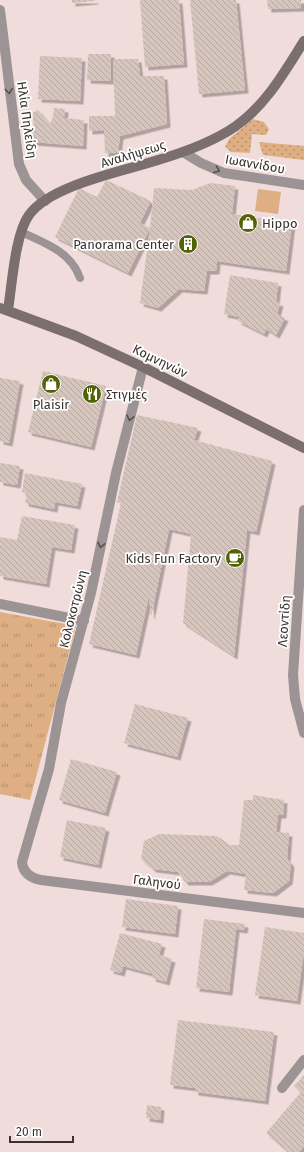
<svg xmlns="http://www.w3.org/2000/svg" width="304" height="1152" font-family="'Fira Sans',sans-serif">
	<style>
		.grass { fill: #deaf83 }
		.park { fill: url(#park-tufts) }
		.garden { fill: url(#garden-dots) }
		.building { fill: url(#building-back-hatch); filter: url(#shadow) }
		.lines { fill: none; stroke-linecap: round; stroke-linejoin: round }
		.lane { stroke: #9b9394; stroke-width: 8 }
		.street { stroke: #9b9394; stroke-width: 10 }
		.secondary { stroke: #7a6e6f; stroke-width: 10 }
		.oneway { stroke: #57504f }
		.labels { text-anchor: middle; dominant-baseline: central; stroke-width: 3.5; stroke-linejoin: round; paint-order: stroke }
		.street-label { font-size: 13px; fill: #3a3331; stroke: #fff }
		.poi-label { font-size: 13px; fill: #3a3331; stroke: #fff; text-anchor: start }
	</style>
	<defs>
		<pattern id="park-tufts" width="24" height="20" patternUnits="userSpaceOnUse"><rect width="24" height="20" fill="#deaf83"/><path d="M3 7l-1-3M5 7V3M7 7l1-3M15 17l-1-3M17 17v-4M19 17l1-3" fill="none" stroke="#b58f6c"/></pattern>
		<pattern id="garden-dots" width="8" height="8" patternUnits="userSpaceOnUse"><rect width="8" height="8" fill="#deaf83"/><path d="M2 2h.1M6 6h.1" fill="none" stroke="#b58f6c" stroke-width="1.8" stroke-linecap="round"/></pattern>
		<pattern id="building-back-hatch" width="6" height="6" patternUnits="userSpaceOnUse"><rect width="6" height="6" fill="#d6c5bd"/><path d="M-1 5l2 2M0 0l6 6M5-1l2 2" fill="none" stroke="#b8aaa3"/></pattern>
		<filter id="shadow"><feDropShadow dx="3.5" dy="3.5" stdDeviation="0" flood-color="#0004"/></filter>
	</defs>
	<rect width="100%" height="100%" fill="#f0dcda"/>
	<path class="grass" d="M258 189 281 192 278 214 255 211Z"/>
	<path class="park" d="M0 612 76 626 30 800 0 794Z"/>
	<path class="garden" d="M253 119 264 122 269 129 266 135 252 134 250 153 231 152 225 147 229 139Z
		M259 142 304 146V160L263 155Z"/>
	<path class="building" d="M72 0H95V1L72 3Z
		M140 0H179L184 64 145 67Z
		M190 0H236L245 90 199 94Z
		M267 0H301V8L268 9Z
		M88 54H111V81L87 80Z
		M40 56 82 58 80 101 38 99Z
		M113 59H138L140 76H164L167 124 120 136 118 153H105L104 130 89 131V116H115Z
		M54 108 65 109 64 118 84 120 83 146 32 142 34 124 31 114 38 110 50 124 53 117Z
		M106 180 151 201 140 223 150 228 154 188 192 190 210 183 235 186 232 214 292 223 286 271 217 261 216 271H207L204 291 179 289 158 308 140 303 150 228 128 273 55 237 79 188 97 197Z
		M230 275 278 283 276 302 280 303 277 314 285 318 276 335 266 329 264 334 238 321 239 317 224 314Z
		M43 371 106 386 91 447 28 432Z
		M0 378 20 381 9 443 0 441Z
		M137 415 198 428 194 440 272 461 256 532 247 530 234 656 183 623 191 534 169 529 151 617 149 596 136 655 89 644 121 503 117 502Z
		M0 463 20 466 17 485 0 482Z
		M25 473 82 484 77 506 55 502 54 509 25 503 27 493 22 492Z
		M22 516 75 525 71 550 52 547 46 584 0 576V537L17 540Z
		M135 704 188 718 177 757 124 743Z
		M71 759 117 772 105 813 59 800Z
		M253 795 284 800 283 815H278L276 832 289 833 287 859 291 864 289 881 273 893 244 890 246 874 227 871 209 882H185L178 872 153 869 141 859 144 841 159 834 217 836 230 845H239L244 800H253Z
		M67 820 106 828 98 865 60 857Z
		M126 899 178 906 175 934 122 927Z
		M204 919 245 924 244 930 236 929 229 992 196 988Z
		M265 927 304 933V952L297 1001 255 995Z
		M120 933 162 944 159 955 172 959 166 982 152 978 153 974 123 966 121 973 110 970Z
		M178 1020 274 1032 265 1101 195 1092V1088L170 1085Z
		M304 1075V1146L299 1152H288L266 1133 301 1092 294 1086Z
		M147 1105 161 1107 160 1120 146 1118Z"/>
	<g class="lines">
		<path class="lane" d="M21 232C45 243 71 252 80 278"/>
		<path class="street" d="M0 10 19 164 26 180 45 201
			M183 152 201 163 224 173 304 185
			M143 367 116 473 91 593 61 703 49 769 22 862C23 873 31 878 41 880L304 913
			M304 510 293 675 295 699 304 733
			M0 604 84 621
			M282 1088 304 1060"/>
		<path class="secondary" d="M0 308 76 336 143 367 304 448
			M8 310C12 285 15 234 29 215 50 185 124 171 158 160 185 152 213 142 236 126 266 105 285 71 304 41"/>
	</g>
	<defs><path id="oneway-chevron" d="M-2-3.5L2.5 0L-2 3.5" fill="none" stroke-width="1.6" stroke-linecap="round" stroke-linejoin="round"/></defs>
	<g class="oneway">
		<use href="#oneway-chevron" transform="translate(9 91) rotate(83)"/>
		<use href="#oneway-chevron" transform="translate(217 170) rotate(21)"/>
		<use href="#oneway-chevron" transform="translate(130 418) rotate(104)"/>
		<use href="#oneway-chevron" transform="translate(101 545) rotate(102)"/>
	</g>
	<defs>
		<g id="shop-disc" transform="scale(1)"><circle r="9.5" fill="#536205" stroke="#fff"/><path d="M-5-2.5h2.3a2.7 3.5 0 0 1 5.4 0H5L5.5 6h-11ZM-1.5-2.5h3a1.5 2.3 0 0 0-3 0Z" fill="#fff"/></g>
		<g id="building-disc" transform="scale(1)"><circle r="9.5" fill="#536205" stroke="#fff"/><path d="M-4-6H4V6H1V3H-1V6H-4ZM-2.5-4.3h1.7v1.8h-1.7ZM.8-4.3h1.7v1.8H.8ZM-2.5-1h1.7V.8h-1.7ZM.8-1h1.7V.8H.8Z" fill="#fff"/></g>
		<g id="restaurant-disc" transform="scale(1)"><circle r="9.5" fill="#536205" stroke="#fff"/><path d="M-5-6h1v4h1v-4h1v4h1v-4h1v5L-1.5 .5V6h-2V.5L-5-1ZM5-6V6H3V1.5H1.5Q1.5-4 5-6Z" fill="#fff"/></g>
		<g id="cafe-disc" transform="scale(1)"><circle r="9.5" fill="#536205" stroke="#fff"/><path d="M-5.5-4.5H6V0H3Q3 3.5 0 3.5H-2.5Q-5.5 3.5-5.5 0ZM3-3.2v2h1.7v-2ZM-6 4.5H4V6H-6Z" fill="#fff"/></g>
	</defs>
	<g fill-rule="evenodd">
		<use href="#shop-disc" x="248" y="223"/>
		<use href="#building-disc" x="188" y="244"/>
		<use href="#shop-disc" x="51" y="384"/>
		<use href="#restaurant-disc" x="92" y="394"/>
		<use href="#cafe-disc" x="235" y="558"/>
	</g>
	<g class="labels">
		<g class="street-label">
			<text transform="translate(27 120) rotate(82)">Ηλία Πηλείδη</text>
			<text transform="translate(133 154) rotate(-17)">Αναλήψεως</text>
			<text transform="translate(255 164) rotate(10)">Ιωαννίδου</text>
			<text transform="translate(160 361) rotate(26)">Κομνηνών</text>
			<text transform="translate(73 609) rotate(-76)">Κολοκοτρώνη</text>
			<text transform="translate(284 621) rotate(-86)">Λεοντίδη</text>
			<text transform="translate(157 882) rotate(7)">Γαληνού</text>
		</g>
		<g class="poi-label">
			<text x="262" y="223">Hippo</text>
			<text x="174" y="244" text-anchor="end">Panorama Center</text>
			<text x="106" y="394">Στιγμές</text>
			<text x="51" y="404" text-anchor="middle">Plaisir</text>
			<text x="221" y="558" text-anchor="end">Kids Fun Factory</text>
		</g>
	</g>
	<path d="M10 1136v6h63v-6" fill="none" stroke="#3a3331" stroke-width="2"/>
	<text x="16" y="1136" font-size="12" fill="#3a3331" stroke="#ffffff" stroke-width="3" paint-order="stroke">20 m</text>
</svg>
